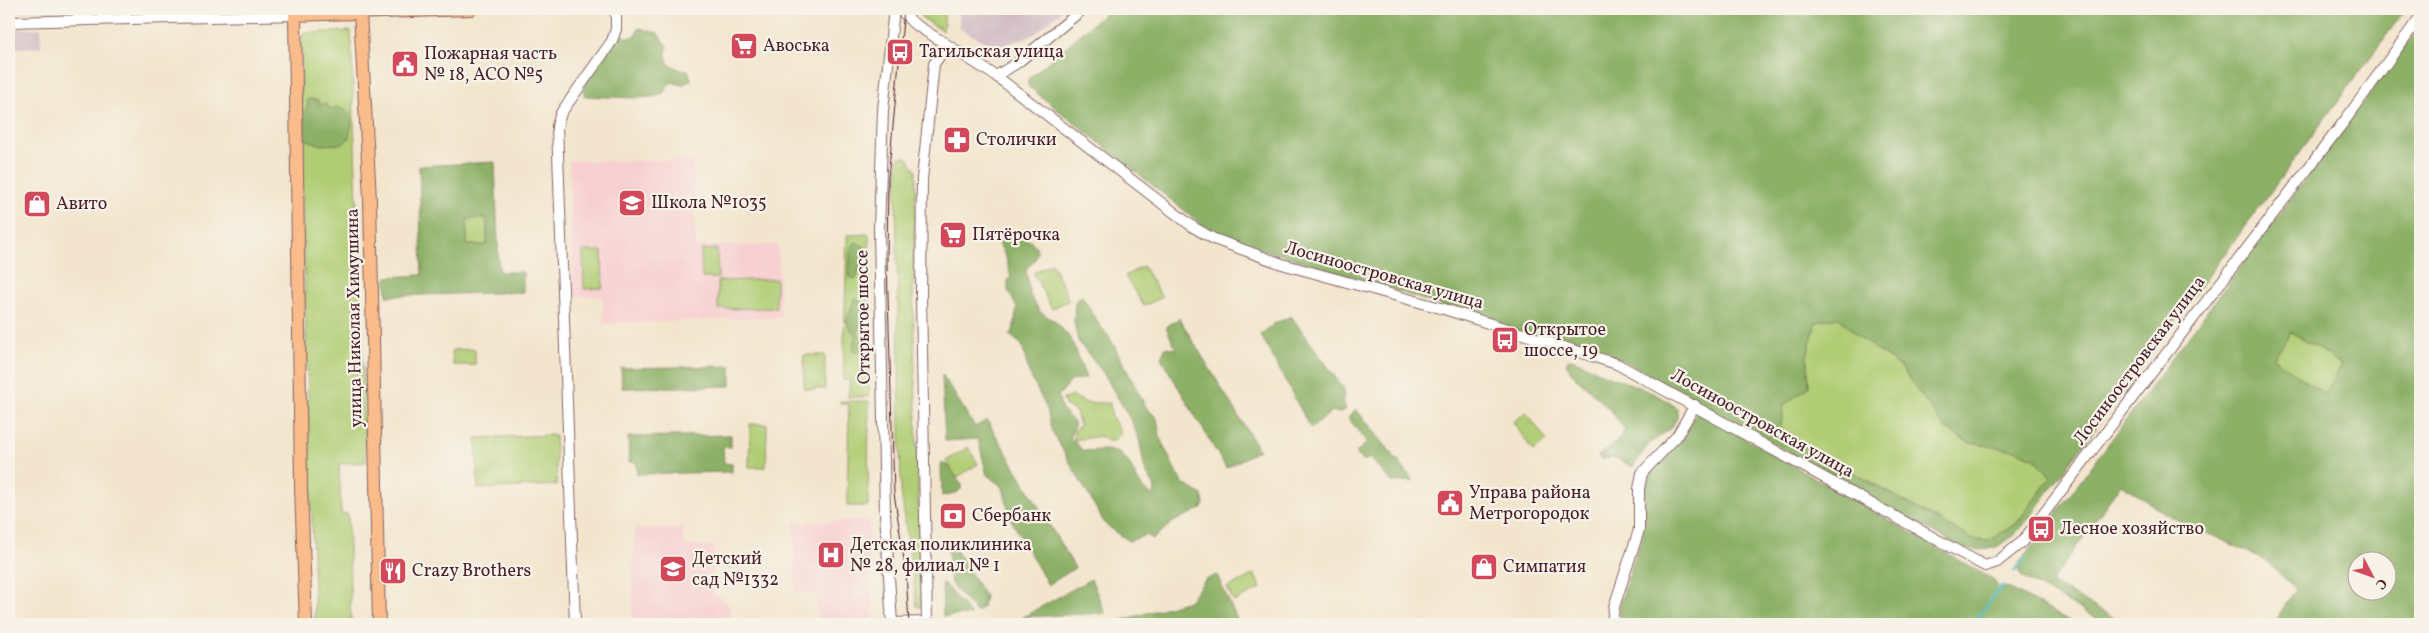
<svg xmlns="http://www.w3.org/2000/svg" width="2429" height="633" font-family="Vollkorn,serif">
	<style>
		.built { fill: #f7cfd0 }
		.industrial { fill: #d2bdc5 }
		.green { fill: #b0cd74; stroke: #7d7650 }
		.forest { fill: #8cb066; stroke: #6b6848; fill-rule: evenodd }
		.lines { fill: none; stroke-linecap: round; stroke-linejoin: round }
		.stream { stroke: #4fbdc5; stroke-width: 3 }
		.minor-casing { stroke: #856464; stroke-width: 12 }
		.major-casing { stroke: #856464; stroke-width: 14 }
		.minor { stroke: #fff; stroke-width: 10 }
		.major { stroke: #f9bc8a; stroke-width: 12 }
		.tram { stroke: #4a1f2b; stroke-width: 1 }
		.labels { text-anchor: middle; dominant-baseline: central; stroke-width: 4.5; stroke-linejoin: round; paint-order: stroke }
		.poi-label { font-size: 18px; fill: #4a1f2b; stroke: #f7f3e8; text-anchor: start }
		.street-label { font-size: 18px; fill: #4a1f2b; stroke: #f7f3e8 }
	</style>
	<rect width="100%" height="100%" fill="#f7f3e8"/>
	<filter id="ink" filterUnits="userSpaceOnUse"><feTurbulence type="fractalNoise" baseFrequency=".02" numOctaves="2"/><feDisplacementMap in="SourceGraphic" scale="10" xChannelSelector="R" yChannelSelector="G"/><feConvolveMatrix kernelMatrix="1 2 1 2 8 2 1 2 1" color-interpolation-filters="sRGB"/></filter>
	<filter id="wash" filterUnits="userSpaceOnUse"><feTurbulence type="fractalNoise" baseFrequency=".0096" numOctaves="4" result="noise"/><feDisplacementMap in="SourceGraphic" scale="20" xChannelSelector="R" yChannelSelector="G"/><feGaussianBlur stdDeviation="1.12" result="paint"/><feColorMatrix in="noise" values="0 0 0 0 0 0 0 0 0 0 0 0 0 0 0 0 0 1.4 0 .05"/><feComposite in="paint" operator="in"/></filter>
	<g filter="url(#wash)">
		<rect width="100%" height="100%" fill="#f3e5cd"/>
		<path class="built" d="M693 160 696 246 778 245 781 317 603 324V296H573L569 161Z
			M869 520 873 624H822V619H818L816 595 795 592 794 523Z
			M683 528 684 545 714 546 713 592 730 606V624H632L634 529Z"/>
		<path class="industrial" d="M959 9H1063L1035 34 996 48 959 28Z
			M41 28V47L9 48V29Z"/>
		<path class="green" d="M921 9H945L943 31 921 17Z
			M351 31 366 462 339 464 341 514H348L351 624H315L300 137 302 36 304 33Z
			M899 157H907L916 170 913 294 921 607H917L901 492 896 194Z
			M487 218V245H467V219Z
			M869 234V397H848L850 381 843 380 847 235Z
			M717 249 718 278H702L701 250Z
			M583 251H602L603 288 584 289Z
			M1052 263 1069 300 1052 309 1033 273Z
			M1143 266 1162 297 1144 306 1125 276Z
			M776 279V308L718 309V281Z
			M1838 317 1860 338 1900 366 1945 428 1970 443 2015 450 2036 459 2051 477 2017 523 1989 541 1972 539 1780 431 1784 405 1809 387 1807 356 1816 322Z
			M2291 331 2343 365 2325 394 2273 359Z
			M475 349V365H453L452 350Z
			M804 355H825V389H804Z
			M1073 396 1086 403H1110L1112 417 1121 433 1114 441H1108L1101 436 1074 440V430L1080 426 1076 412 1065 405 1063 399Z
			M840 401H869L868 506H847L849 404H840Z
			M1526 412 1547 441 1533 451 1513 422Z
			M750 424H767L766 467H749Z
			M555 435 557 485 478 489 476 438Z
			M968 447 978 464 956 478 946 461Z
			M1254 574 1261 588 1234 602 1227 588Z"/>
		<path class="forest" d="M1110 9H2406L2023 526C2001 547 1995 552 1964 549L1623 360 1543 338 1283 255 1219 238 1028 86V79ZM1838 317 1860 338 1900 366 1945 428 1970 443 2015 450 2036 459 2051 477 2017 523 1989 541 1972 539 1780 432 1784 405 1809 387 1807 356 1816 322Z
			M2420 26V624H2273L2296 589 2264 559 2171 517 2121 484 2051 583 2125 624H2106L2022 577 2018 565ZM2291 332 2342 364 2325 394 2273 358ZM2356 560H2386V590H2356Z
			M639 28 658 33 667 46 666 55 668 63 680 70H688L691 80 682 85 672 82C667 85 666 90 662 94 653 101 599 96 584 96L583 88 617 33 628 38 636 36Z
			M308 99 318 100 320 105 325 103 330 109 337 107 347 111 353 117 349 138 343 144 321 145 300 137 301 113 306 111Z
			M495 162 499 272H523V292L387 296 386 277 422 275 419 166ZM487 218V245H467V219Z
			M1000 236C1012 236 1043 237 1036 257 1034 263 1029 265 1026 270L1030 295 1040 312 1055 321 1071 339 1086 378 1071 381 1058 396 1062 410 1075 423 1070 437 1083 451C1093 451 1111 448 1119 453 1135 462 1135 491 1154 495L1155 487 1145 470 1139 439 1133 424 1104 374 1078 341 1074 322 1075 302 1078 298 1082 296 1098 323 1110 338 1146 407 1157 418 1160 438 1178 476 1184 484 1202 495 1204 504 1201 509 1173 522 1153 539 1147 535 1129 541 1105 524 1052 431 1047 409 1029 373 1022 345 1010 335 1013 331 1017 308 1008 290V279L1011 278 1006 258 997 239Z
			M856 242 865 247V254L856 279 849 277 850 250Z
			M855 299 862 301 864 320 860 325 858 334 863 340 861 352H853L855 336 846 321Z
			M1291 316 1344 389 1343 401 1346 409 1339 413 1332 411 1311 429 1261 335 1274 324Z
			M1179 318 1259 450 1226 468 1161 358 1166 347 1176 349 1166 327Z
			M1569 359C1581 361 1590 368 1601 373 1626 383 1656 391 1677 408V418L1672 427 1648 445 1633 467 1616 458 1601 459 1598 456 1617 442 1625 430 1612 412 1571 372 1566 363Z
			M731 366V386L622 388 621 368Z
			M942 374 975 427 987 420 1075 568 1048 585 1010 518 1003 487 987 475 978 439 945 441Z
			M1356 409 1414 481 1392 482 1370 458 1363 461 1356 453 1367 443 1348 417Z
			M1697 411 1994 580 1999 589 2007 587 2075 624H1620V605L1625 587 1643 533 1645 486 1656 466 1678 442Z
			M731 435V447H723L724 463 732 464V472L637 474 636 462H629L628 437Z
			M941 463 949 466 963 487 958 492 942 496Z
			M954 547 985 596 983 607 976 612 951 584 948 549Z
			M1217 575 1239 624H1109L1189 601 1205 580Z
			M1091 579 1105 613 1023 617Z
			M942 582 971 615 943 616Z"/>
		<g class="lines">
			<path class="stream" d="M2015 571 2026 558
				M1976 619 2002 586"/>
		</g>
	</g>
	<g filter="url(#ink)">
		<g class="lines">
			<g class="minor-casing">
				<path id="minor" d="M900 9 913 23 996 76 1193 227 1214 239 1282 264 1444 309 1617 364 1985 566 1997 562 2022 542 2346 119 2420 17
					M9 22 295 15
					M996 76 1017 63 1083 9
					M892 623 927 622
					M575 624 557 126 561 113 612 41 616 29V9
					M892 624 885 513 879 230 883 110 894 9
					M927 624 921 296 922 179 934 64 947 45
					M1612 624 1614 607 1639 530V489L1642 473 1677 436 1695 405"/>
			</g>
			<g class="major-casing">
				<path id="major" d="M360 12 370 199 379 624
					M306 624 301 488 295 15 471 9"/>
			</g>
			<use href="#minor" class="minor"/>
			<use href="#major" class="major"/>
			<path class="tram" d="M904 9 888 179 887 262 894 493 906 573 909 624"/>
		</g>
	</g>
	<defs>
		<g id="supermarket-square" transform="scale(1.4375)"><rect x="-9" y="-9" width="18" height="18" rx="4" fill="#d1495b" stroke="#f7f3e8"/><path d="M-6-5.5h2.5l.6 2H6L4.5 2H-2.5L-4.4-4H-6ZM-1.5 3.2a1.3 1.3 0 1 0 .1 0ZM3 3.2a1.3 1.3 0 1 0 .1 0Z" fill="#fff"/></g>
		<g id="bus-square" transform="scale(1.4375)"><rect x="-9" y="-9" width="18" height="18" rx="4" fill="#d1495b" stroke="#f7f3e8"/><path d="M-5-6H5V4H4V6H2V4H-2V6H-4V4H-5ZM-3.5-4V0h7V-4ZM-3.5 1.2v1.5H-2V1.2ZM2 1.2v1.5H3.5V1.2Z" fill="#fff"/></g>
		<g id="civic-square" transform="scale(1.4375)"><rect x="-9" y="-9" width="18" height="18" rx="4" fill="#d1495b" stroke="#f7f3e8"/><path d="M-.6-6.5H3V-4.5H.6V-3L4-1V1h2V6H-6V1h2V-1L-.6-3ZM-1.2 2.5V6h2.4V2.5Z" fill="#fff"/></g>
		<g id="pharmacy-square" transform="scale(1.4375)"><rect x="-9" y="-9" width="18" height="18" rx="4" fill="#d1495b" stroke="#f7f3e8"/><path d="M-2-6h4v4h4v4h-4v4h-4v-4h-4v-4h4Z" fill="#fff"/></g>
		<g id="school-square" transform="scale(1.4375)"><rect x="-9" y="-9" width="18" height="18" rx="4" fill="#d1495b" stroke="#f7f3e8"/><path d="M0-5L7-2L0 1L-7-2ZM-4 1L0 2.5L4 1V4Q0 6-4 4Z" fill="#fff"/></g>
		<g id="shop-square" transform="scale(1.4375)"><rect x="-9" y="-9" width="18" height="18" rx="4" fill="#d1495b" stroke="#f7f3e8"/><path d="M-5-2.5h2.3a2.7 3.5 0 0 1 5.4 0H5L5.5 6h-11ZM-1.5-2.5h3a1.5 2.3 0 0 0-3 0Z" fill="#fff"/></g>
		<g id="bank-square" transform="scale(1.4375)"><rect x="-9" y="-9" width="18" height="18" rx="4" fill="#d1495b" stroke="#f7f3e8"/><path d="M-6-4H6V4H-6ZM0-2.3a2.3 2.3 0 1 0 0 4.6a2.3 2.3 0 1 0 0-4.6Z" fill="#fff"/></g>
		<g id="hospital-square" transform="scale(1.4375)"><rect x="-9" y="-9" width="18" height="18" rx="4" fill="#d1495b" stroke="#f7f3e8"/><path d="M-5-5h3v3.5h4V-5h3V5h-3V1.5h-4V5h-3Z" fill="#fff"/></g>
		<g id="restaurant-square" transform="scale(1.4375)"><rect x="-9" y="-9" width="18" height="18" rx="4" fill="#d1495b" stroke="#f7f3e8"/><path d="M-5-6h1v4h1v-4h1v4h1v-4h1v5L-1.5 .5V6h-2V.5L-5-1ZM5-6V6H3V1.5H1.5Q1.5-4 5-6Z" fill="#fff"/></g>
	</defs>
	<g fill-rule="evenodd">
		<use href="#supermarket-square" x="744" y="46"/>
		<use href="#bus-square" x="900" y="52"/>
		<use href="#civic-square" x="405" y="64"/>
		<use href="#pharmacy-square" x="957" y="140"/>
		<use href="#school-square" x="632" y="203"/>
		<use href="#shop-square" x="37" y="204"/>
		<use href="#supermarket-square" x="953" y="235"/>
		<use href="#bus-square" x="1505" y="340"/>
		<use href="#civic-square" x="1450" y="503"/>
		<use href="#bank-square" x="953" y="516"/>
		<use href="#bus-square" x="2041" y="529"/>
		<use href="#hospital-square" x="831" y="555"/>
		<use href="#shop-square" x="1484" y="567"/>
		<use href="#school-square" x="673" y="569"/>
		<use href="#restaurant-square" x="393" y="571"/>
	</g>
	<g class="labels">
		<g class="poi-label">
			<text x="763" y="46">Авоська</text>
			<text x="919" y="52">Тагильская улица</text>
			<text x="424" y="54">Пожарная часть<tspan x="424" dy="21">№ 18, АСО №5</tspan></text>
			<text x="976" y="140">Столички</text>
			<text x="651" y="203">Школа №1035</text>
			<text x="56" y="204">Авито</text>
			<text x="972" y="235">Пятёрочка</text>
			<text x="1524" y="330">Открытое<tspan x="1524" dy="21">шоссе, 19</tspan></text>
			<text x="1469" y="493">Управа района<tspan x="1469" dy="21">Метрогородок</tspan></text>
			<text x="972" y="516">Сбербанк</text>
			<text x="2060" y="529">Лесное хозяйство</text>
			<text x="850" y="545">Детская поликлиника<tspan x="850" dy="21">№ 28, филиал № 1</tspan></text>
			<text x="692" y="559">Детский<tspan x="692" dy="21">сад №1332</tspan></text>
			<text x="1503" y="567">Симпатия</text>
			<text x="412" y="571">Crazy Brothers</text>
		</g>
		<g class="street-label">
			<text transform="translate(1384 276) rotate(16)">Лосиноостровская улица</text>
			<text transform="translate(864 317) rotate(-91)">Открытое шоссе</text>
			<text transform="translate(355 318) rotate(-91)">улица Николая Химушина</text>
			<text transform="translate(2140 361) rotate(-53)">Лосиноостровская улица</text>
			<text transform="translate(1762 424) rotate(29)">Лосиноостровская улица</text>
		</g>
	</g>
	<rect width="2429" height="633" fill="none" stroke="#f7f3e8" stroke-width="30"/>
	<g transform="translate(2372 576) rotate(131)"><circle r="24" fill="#f7f3e8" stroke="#b29e9c"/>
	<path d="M0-4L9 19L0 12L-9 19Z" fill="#d1495b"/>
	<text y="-8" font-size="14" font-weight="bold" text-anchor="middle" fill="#4a1f2b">С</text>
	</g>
</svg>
